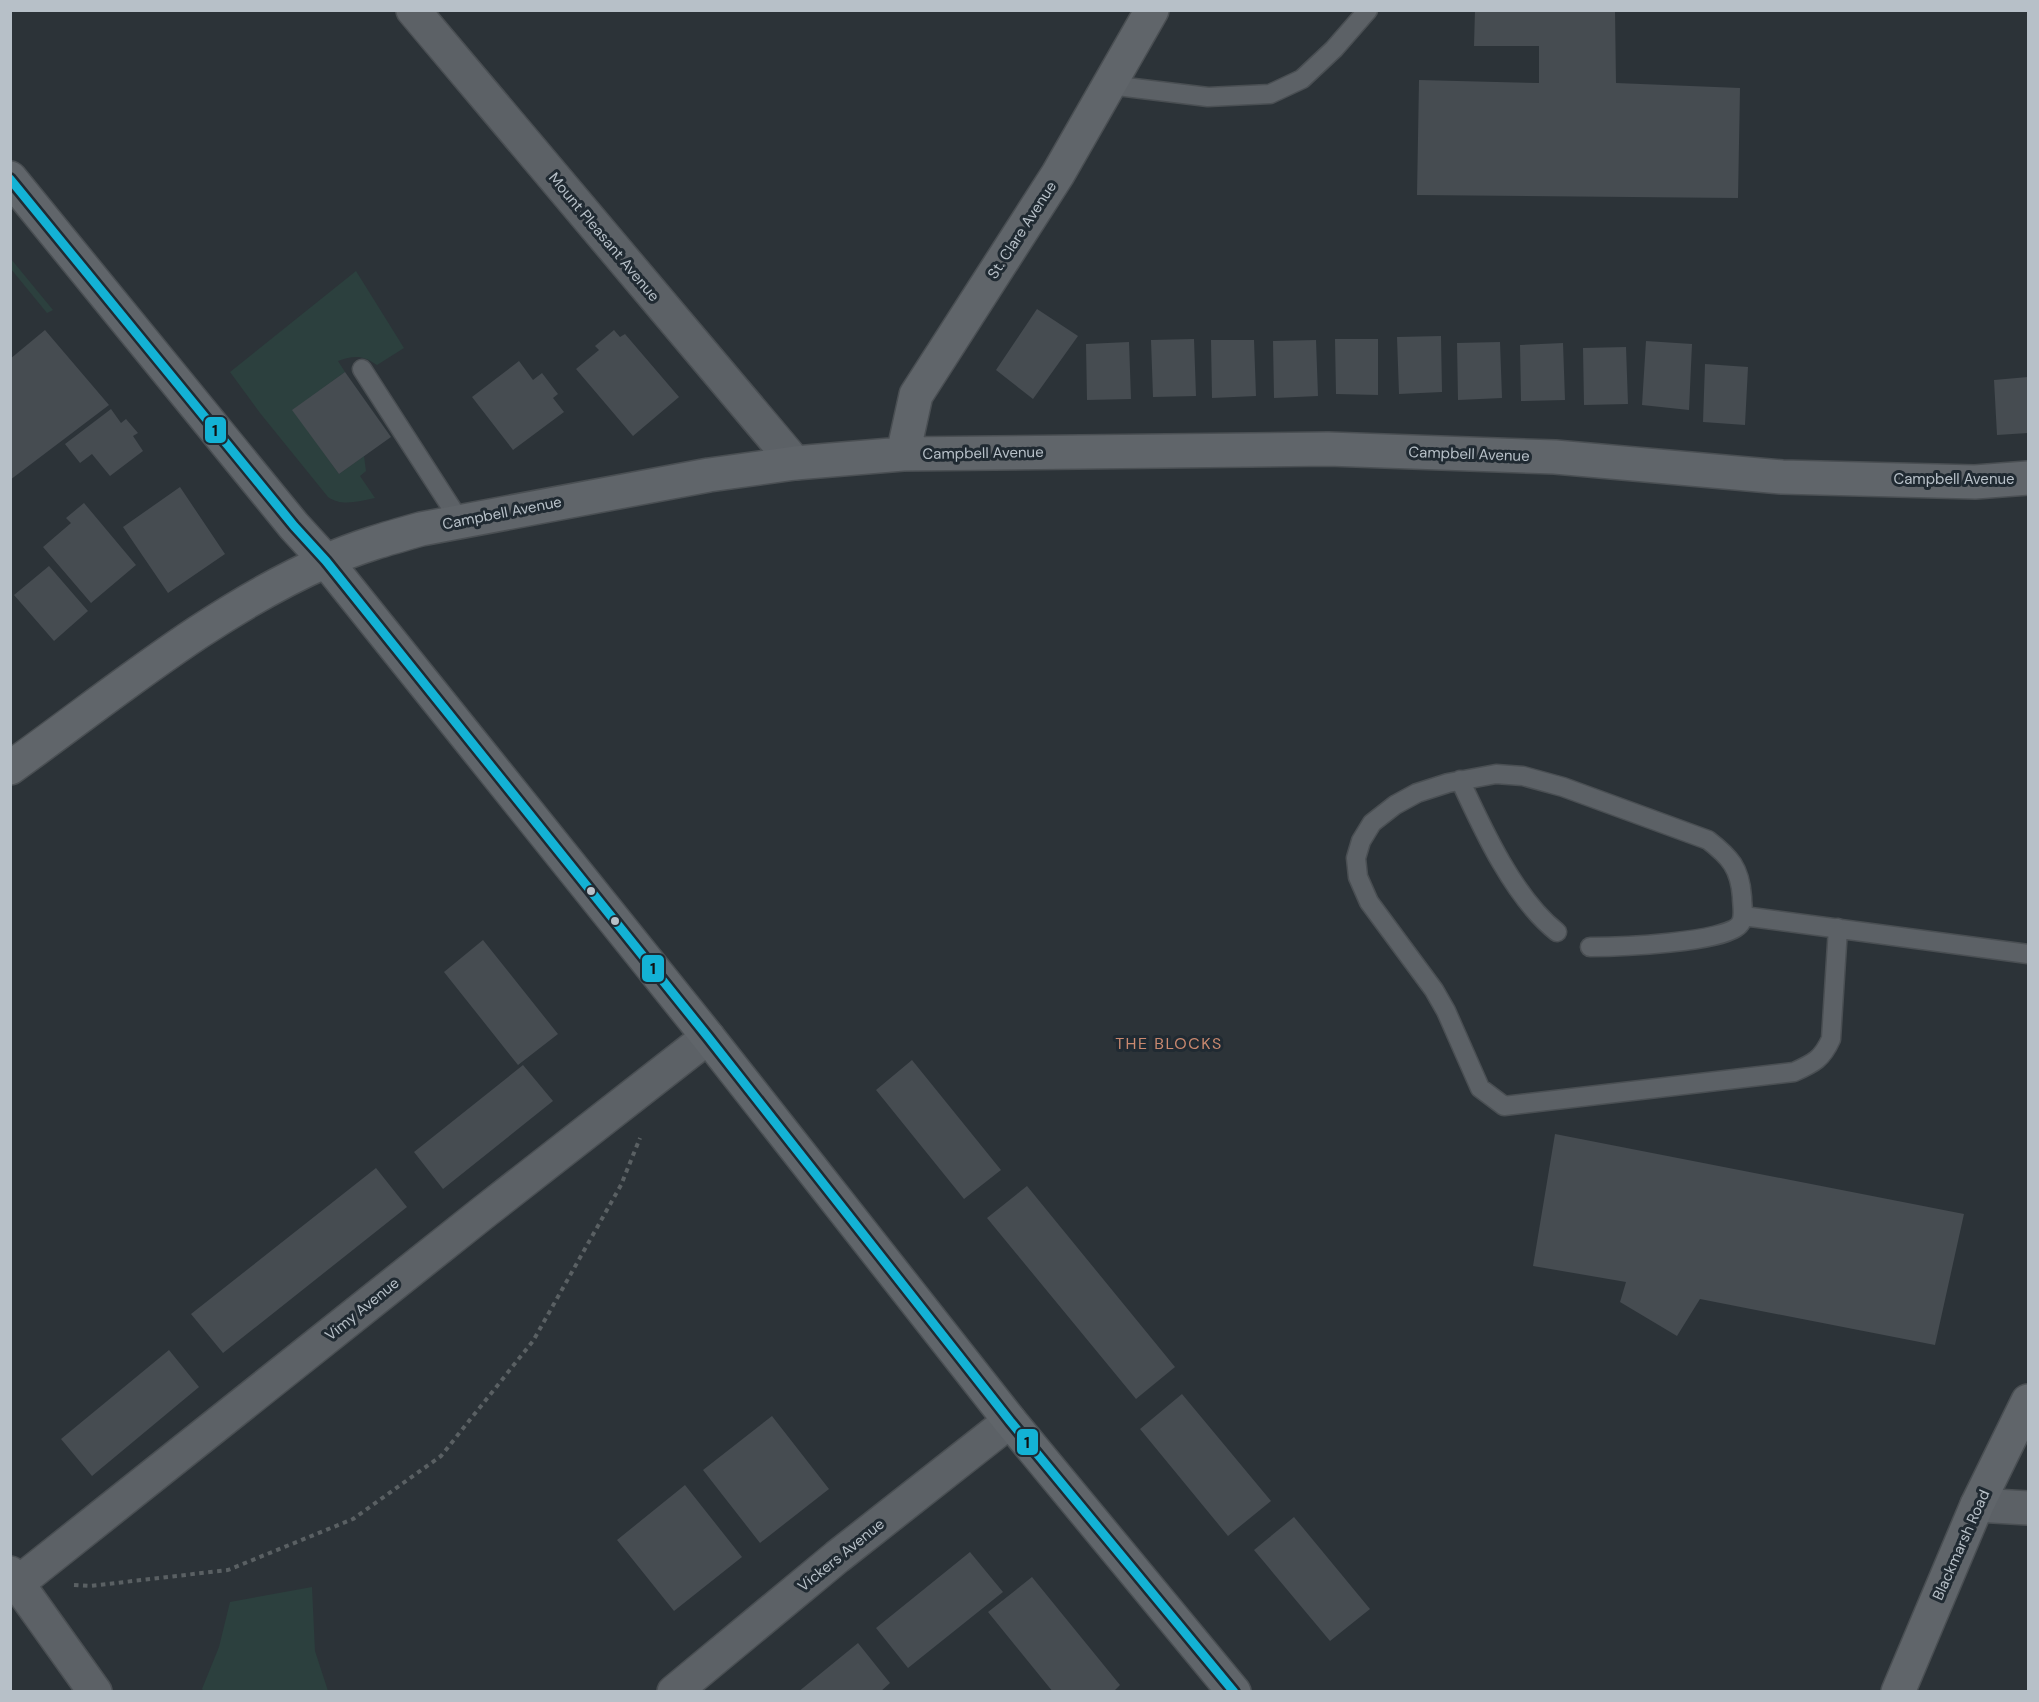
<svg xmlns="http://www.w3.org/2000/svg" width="2039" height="1702" font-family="'DM Sans',sans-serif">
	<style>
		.green { fill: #2c403e }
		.building { fill: #464c51 }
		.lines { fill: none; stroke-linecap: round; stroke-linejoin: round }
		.lane-casing { stroke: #4a4f53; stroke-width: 21 }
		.street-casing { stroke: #4a4f53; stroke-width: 36 }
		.secondary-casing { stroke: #4a4f53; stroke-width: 36 }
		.path { stroke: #5a6063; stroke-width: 4; stroke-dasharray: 4.5 4.5; stroke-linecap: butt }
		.lane { stroke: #5c6166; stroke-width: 18 }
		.street { stroke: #5c6166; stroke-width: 33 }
		.secondary { stroke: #60656a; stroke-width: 33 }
		.bus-1-casing { stroke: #202a32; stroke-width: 14 }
		.bus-1 { stroke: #13b2d5; stroke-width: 9 }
		.bus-dot { fill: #b7c0c8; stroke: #202a32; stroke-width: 2 }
		.labels { text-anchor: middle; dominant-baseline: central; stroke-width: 6; stroke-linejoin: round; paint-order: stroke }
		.street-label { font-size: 15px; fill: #b7c0c8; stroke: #202a32 }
		.neighbourhood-label { font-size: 16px; letter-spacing: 1.5px; fill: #ca896f; stroke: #202a32 }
		.line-badge { stroke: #202a32; stroke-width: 2 }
		.pale-badge-label { font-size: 16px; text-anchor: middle; font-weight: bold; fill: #111 }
	</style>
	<rect width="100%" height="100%" fill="#2c3338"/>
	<path class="green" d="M11 259 53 310 47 313 11 269Z
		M356 271 404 348 377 365C363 355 354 355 338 361L345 372 293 410 339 474 364 456 366 471 360 476 375 498C359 501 342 507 328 497L260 413 230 372Z
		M312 1587 315 1651 328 1691H204L202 1689 219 1647 230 1602Z"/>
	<path class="building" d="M1475 10H1615L1616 83 1740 88 1738 198 1417 195 1419 80 1539 83V46H1474Z
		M1037 309 1078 336 1033 399 996 370Z
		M45 330 109 405 10 480V359Z
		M614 330 620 337 625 334 679 397 633 436 576 369 599 350 595 346Z
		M1441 336 1442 392 1399 394 1397 337Z
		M1194 339 1196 396 1153 397 1151 340Z
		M1335 339H1378V395L1336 394Z
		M1211 340H1254L1256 396 1212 398Z
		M1316 340 1318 396 1274 398 1273 341Z
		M1646 341 1692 344 1689 410 1642 405Z
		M1129 342 1131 399 1087 400 1086 344Z
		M1500 342 1502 398 1458 400 1457 343Z
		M1563 343 1565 400 1521 401 1520 345Z
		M1626 347 1628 404 1584 405 1583 348Z
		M519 361 533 380 542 373 558 394 553 398 564 412 513 450 472 397Z
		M1705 364 1748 367 1745 425 1703 422Z
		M345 372 391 437 339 474 292 410Z
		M2028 377V433L1997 435 1994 380Z
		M111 409 121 423 126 419 138 433 133 436 143 451 110 476 92 454 80 463 65 444Z
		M180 487 225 554 168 593 123 527Z
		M84 503 136 565 91 603 43 547 71 523 66 518Z
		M49 566 88 611 54 641 14 595Z
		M483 940 558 1034 518 1065 444 972Z
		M912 1060 1001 1170 964 1199 876 1090Z
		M523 1065 553 1101 443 1189 414 1152Z
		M1555 1134 1964 1214 1935 1345 1700 1299 1677 1336 1620 1302 1626 1282 1533 1266Z
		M376 1168 407 1207 223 1353 191 1314Z
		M1027 1186 1175 1367 1136 1399 987 1218Z
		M169 1350 199 1387 92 1476 61 1439Z
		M1182 1394 1271 1501 1228 1536 1140 1429Z
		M772 1416 829 1489 760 1543 703 1470Z
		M685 1485 742 1557 674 1611 617 1540Z
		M1294 1517 1370 1609 1330 1641 1254 1550Z
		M970 1552 1003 1592 908 1668 876 1628Z
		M1032 1577 1120 1685 1113 1692H1053L988 1612Z
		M858 1643 890 1683 880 1692H798Z"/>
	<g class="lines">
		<g class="lane-casing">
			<path id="lane" d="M1109 85 1208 97 1270 94 1302 79 1334 49 1368 10
				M362 369 460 521
				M1460 780C1483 830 1514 898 1557 932
				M1743 916 2028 954
				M1590 947C1615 947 1728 943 1740 924 1745 917 1742 906 1742 897 1740 868 1730 857 1708 840L1563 787 1523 776 1496 774 1448 783 1417 793 1395 805 1372 823 1361 841 1356 858 1358 877 1369 902 1434 990 1446 1011 1480 1088 1504 1106 1794 1072C1814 1063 1822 1059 1831 1039L1838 928"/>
		</g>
		<g class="street-casing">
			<path id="street" d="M413 10 795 463
				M1977 1505 2028 1508
				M10 1573 95 1692
				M18 1583 484 1212 708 1037
				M674 1692 837 1557 1010 1421"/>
		</g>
		<g class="secondary-casing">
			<path id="secondary" d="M10 178 294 526 326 561 708 1037 1010 1421 1234 1692
				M903 454 916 395 1058 174 1152 10
				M10 768C111 696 212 611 326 561 357 547 389 538 421 529L709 475 795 463 903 454 1328 449 1555 457 1782 477 1975 482 2028 478
				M1898 1692 1977 1505 2028 1401"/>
		</g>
		<path class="path" d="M74 1585 90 1586 228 1570 353 1519 441 1456 533 1341 621 1185 640 1138"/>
		<use href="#lane" class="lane"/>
		<use href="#street" class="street"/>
		<use href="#secondary" class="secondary"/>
		<g class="bus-1-casing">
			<path id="bus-1" d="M10 179 294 526 326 561 708 1037 1010 1421 1234 1692"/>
		</g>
		<use href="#bus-1" class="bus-1"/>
	</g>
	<g class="bus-dot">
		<circle cx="591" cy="891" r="5"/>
		<circle cx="615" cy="921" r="5"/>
	</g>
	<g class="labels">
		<g class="street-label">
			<text transform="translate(1022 230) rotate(-57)">St. Clare Avenue</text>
			<text transform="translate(604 237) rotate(50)">Mount Pleasant Avenue</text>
			<text transform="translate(983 453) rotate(-1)">Campbell Avenue</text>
			<text transform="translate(1469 454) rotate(2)">Campbell Avenue</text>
			<text x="1954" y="479">Campbell Avenue</text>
			<text transform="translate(502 513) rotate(-11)">Campbell Avenue</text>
			<text transform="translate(362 1309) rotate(-39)">Vimy Avenue</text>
			<text transform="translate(1961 1545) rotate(-66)">Blackmarsh Road</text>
			<text transform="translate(841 1555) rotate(-39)">Vickers Avenue</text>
		</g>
		<g class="neighbourhood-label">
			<text x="1169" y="1043">THE BLOCKS</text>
		</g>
	</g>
	<g class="line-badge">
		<rect x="204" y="416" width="23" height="28" rx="6" fill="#13b2d5"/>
		<rect x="641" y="954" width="24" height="29" rx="6" fill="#13b2d5"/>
		<rect x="1016" y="1428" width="23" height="28" rx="6" fill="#13b2d5"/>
	</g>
	<g class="pale-badge-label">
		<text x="215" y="436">1</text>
		<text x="653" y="974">1</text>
		<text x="1027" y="1448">1</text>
	</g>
	<rect width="2039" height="1702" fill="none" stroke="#b7c0c8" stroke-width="24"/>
</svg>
